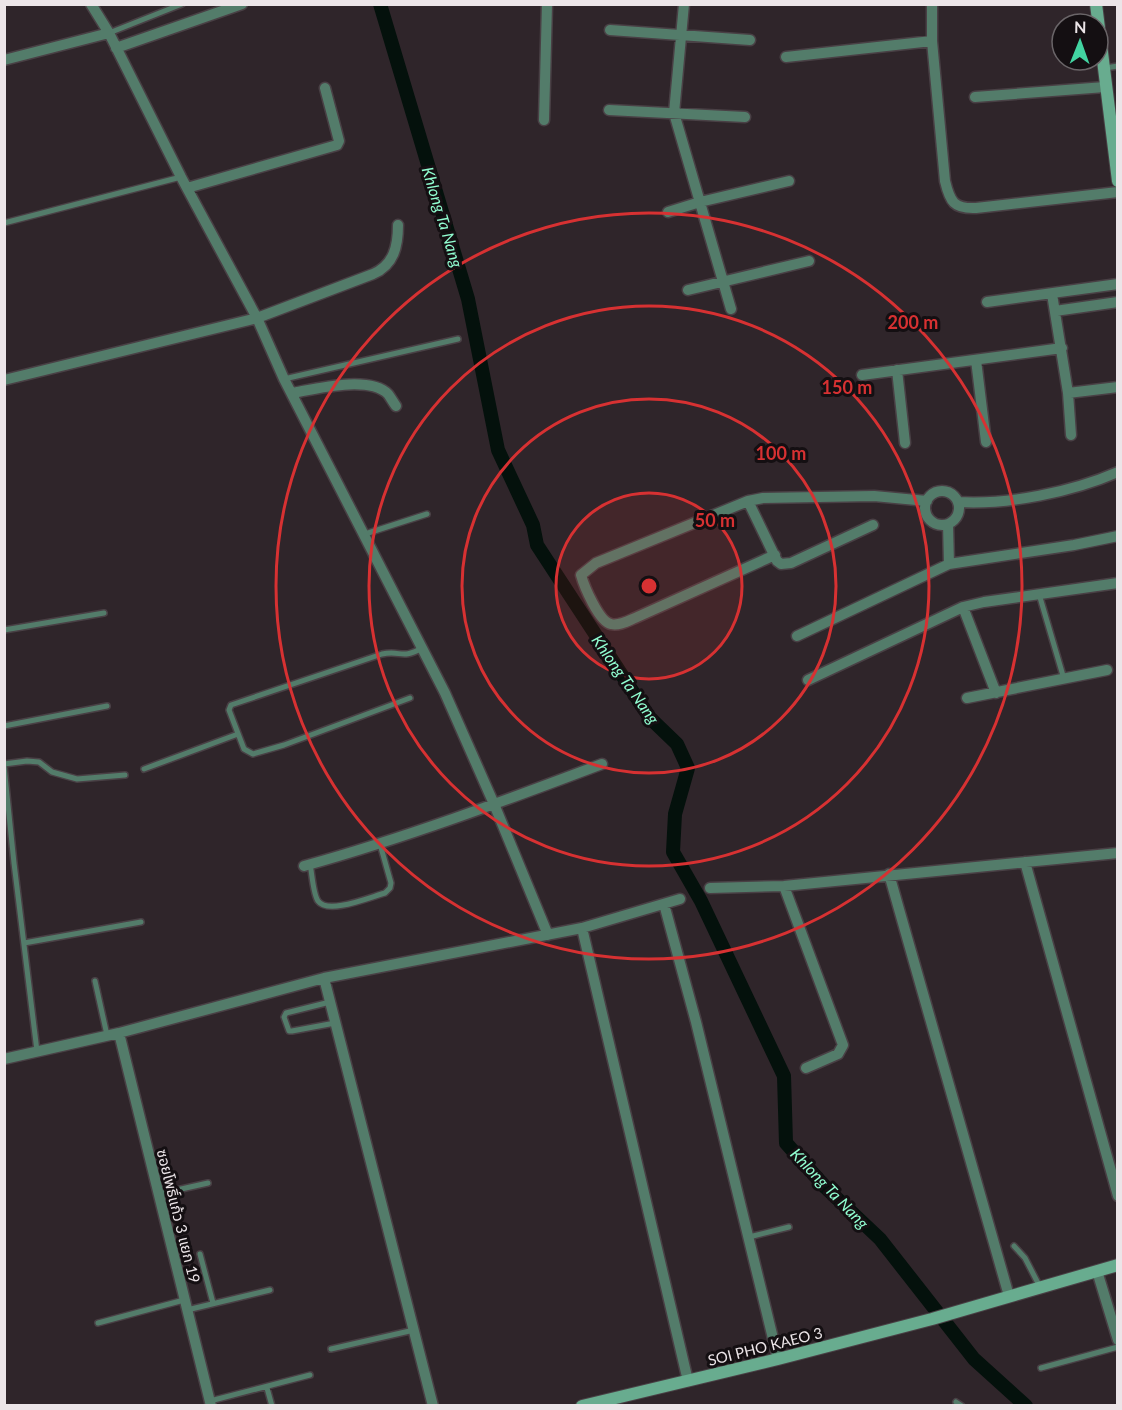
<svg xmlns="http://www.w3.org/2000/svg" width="1122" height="1410" font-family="Lato,'Noto Sans Thai',sans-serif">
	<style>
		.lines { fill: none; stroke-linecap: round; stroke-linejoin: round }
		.canal { stroke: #04110c; stroke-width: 14 }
		.lane-casing { stroke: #494045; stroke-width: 8 }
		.street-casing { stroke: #494045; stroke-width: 13 }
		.secondary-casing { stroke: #494045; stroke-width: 14 }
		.lane { stroke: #537c6a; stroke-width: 5 }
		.street { stroke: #537c6a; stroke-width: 10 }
		.secondary { stroke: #68ac8f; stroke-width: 12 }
		.ring { fill: none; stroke: #d73132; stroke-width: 3 }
		.labels { text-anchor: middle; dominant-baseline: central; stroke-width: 6; stroke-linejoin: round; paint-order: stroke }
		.street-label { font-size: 15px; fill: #ece5e8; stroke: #140f12 }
		.water-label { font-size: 16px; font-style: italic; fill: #91fed1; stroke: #140f12 }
		.centre { fill: #d73132; stroke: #140f12; stroke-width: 3 }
		.ring-label { font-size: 18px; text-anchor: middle; font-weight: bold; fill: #d73132; stroke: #140f12; stroke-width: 6; stroke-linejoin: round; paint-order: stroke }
	</style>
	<rect width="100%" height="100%" fill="#2f252a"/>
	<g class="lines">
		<path class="canal" d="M380 4 468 299 498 450 533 525 537 545 650 718 677 744 688 768 675 814 673 852 701 901 784 1076 786 1143 826 1188 880 1239 974 1359 1026 1406"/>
		<g class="lane-casing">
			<path id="lane" d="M109 33 182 4
				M1105 68 1118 66
				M4 223 181 177
				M284 379 458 339
				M365 534 427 514
				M1039 594 1064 679
				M4 630 104 613
				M410 698 284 745 253 754 244 749 229 710 231 705 382 654C402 650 401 660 422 648
				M4 726 107 706
				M4 764 27 761 39 762 52 772 77 779 125 775
				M4 766 14 863 37 1051
				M144 769 238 734
				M310 864C312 873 313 894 318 901 328 915 370 897 385 893L390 888 391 883 380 844
				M24 943 141 922
				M95 981 107 1035
				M330 1002 286 1013 284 1017 289 1031H292L335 1023
				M159 1194 208 1183
				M749 1237 789 1227
				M1014 1246 1025 1258 1040 1287
				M200 1254 213 1303
				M187 1310 270 1290
				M98 1323 184 1300
				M331 1349 414 1330
				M1041 1368 1118 1347
				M267 1388 272 1406
				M210 1401 310 1375
				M956 1402 962 1406"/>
		</g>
		<g class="street-casing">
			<path id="street" d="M91 4 109 33 181 177 257 318 284 379 445 693 494 804 548 935
				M684 4 674 113 731 309
				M932 4V41L945 181C950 202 954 209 976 208L1118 192
				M610 30 750 40
				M116 48 242 4
				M786 57 932 41
				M4 60 109 33
				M975 97 1105 87
				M609 110 745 117
				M544 120 547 4
				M187 188 337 145 339 141 325 88
				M668 212 700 202 789 181
				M688 290 809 261
				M1052 294 1068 393 1071 435
				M987 302 1118 284
				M1055 311 1118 302
				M976 360 986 442
				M897 370 905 443
				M862 375 1062 348
				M4 380 257 318 373 274C394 265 398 246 398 225
				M292 393C315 389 369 375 388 394 391 398 393 402 396 406
				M1068 393 1118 387
				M925 508a17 17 0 1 1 34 0a17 17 0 1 1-34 0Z
				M748 501 777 561 781 564 791 563 873 525
				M958 502C1008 505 1072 492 1118 472
				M948 524 949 564
				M775 555 635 618C628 621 619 626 611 624 599 622 584 586 581 575L596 563 748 501 763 498 874 496 927 501
				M963 607 996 693
				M797 636 949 564 1074 545 1118 536
				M808 680 963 607 984 602 1118 583
				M967 698 1107 670
				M1025 862 1118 1196
				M304 866C405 838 504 801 602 764
				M889 874 1009 1296
				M784 886 843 1045 838 1054 806 1068
				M710 888 784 886 1118 853
				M664 904 696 1022 778 1359
				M582 928 688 1381
				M324 978 433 1406
				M119 1033 211 1406
				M4 1059 119 1033 324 978 582 928 680 899
				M1097 1271 1118 1340"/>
		</g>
		<g class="secondary-casing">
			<path id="secondary" d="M1096 4 1118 181
				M582 1406 778 1359 932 1319 1118 1265"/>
		</g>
		<use href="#lane" class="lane"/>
		<use href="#street" class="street"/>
		<use href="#secondary" class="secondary"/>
	</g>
	<circle cx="649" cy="586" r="93" fill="#d73132" fill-opacity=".12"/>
	<g class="ring">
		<circle cx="649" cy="586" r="93"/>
		<circle cx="649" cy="586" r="187"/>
		<circle cx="649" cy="586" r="280"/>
		<circle cx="649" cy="586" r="373"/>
	</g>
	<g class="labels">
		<g class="street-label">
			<text transform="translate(179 1216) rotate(76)">ซอยโพธิ์แก้ว 3 แยก 19</text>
			<text transform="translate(765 1346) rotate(-14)">SOI PHO KAEO 3</text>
		</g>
		<g class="water-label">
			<text transform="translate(443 217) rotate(73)">Khlong Ta Nang</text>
			<text transform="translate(626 679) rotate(55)">Khlong Ta Nang</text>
			<text transform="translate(830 1188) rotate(46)">Khlong Ta Nang</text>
		</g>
	</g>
	<circle cx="649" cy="586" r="9" class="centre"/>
	<g class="ring-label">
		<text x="913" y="329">200 m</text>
		<text x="847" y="394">150 m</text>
		<text x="781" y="460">100 m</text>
		<text x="715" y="527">50 m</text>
	</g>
	<rect width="1122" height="1410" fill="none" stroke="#ece5e8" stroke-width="12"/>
	<g transform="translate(1080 42) rotate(1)"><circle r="28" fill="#140f12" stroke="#6a6568" stroke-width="1.5"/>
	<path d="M0-4.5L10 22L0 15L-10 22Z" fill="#42d4a1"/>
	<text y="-9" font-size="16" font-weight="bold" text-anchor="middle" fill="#ece5e8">N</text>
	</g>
</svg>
